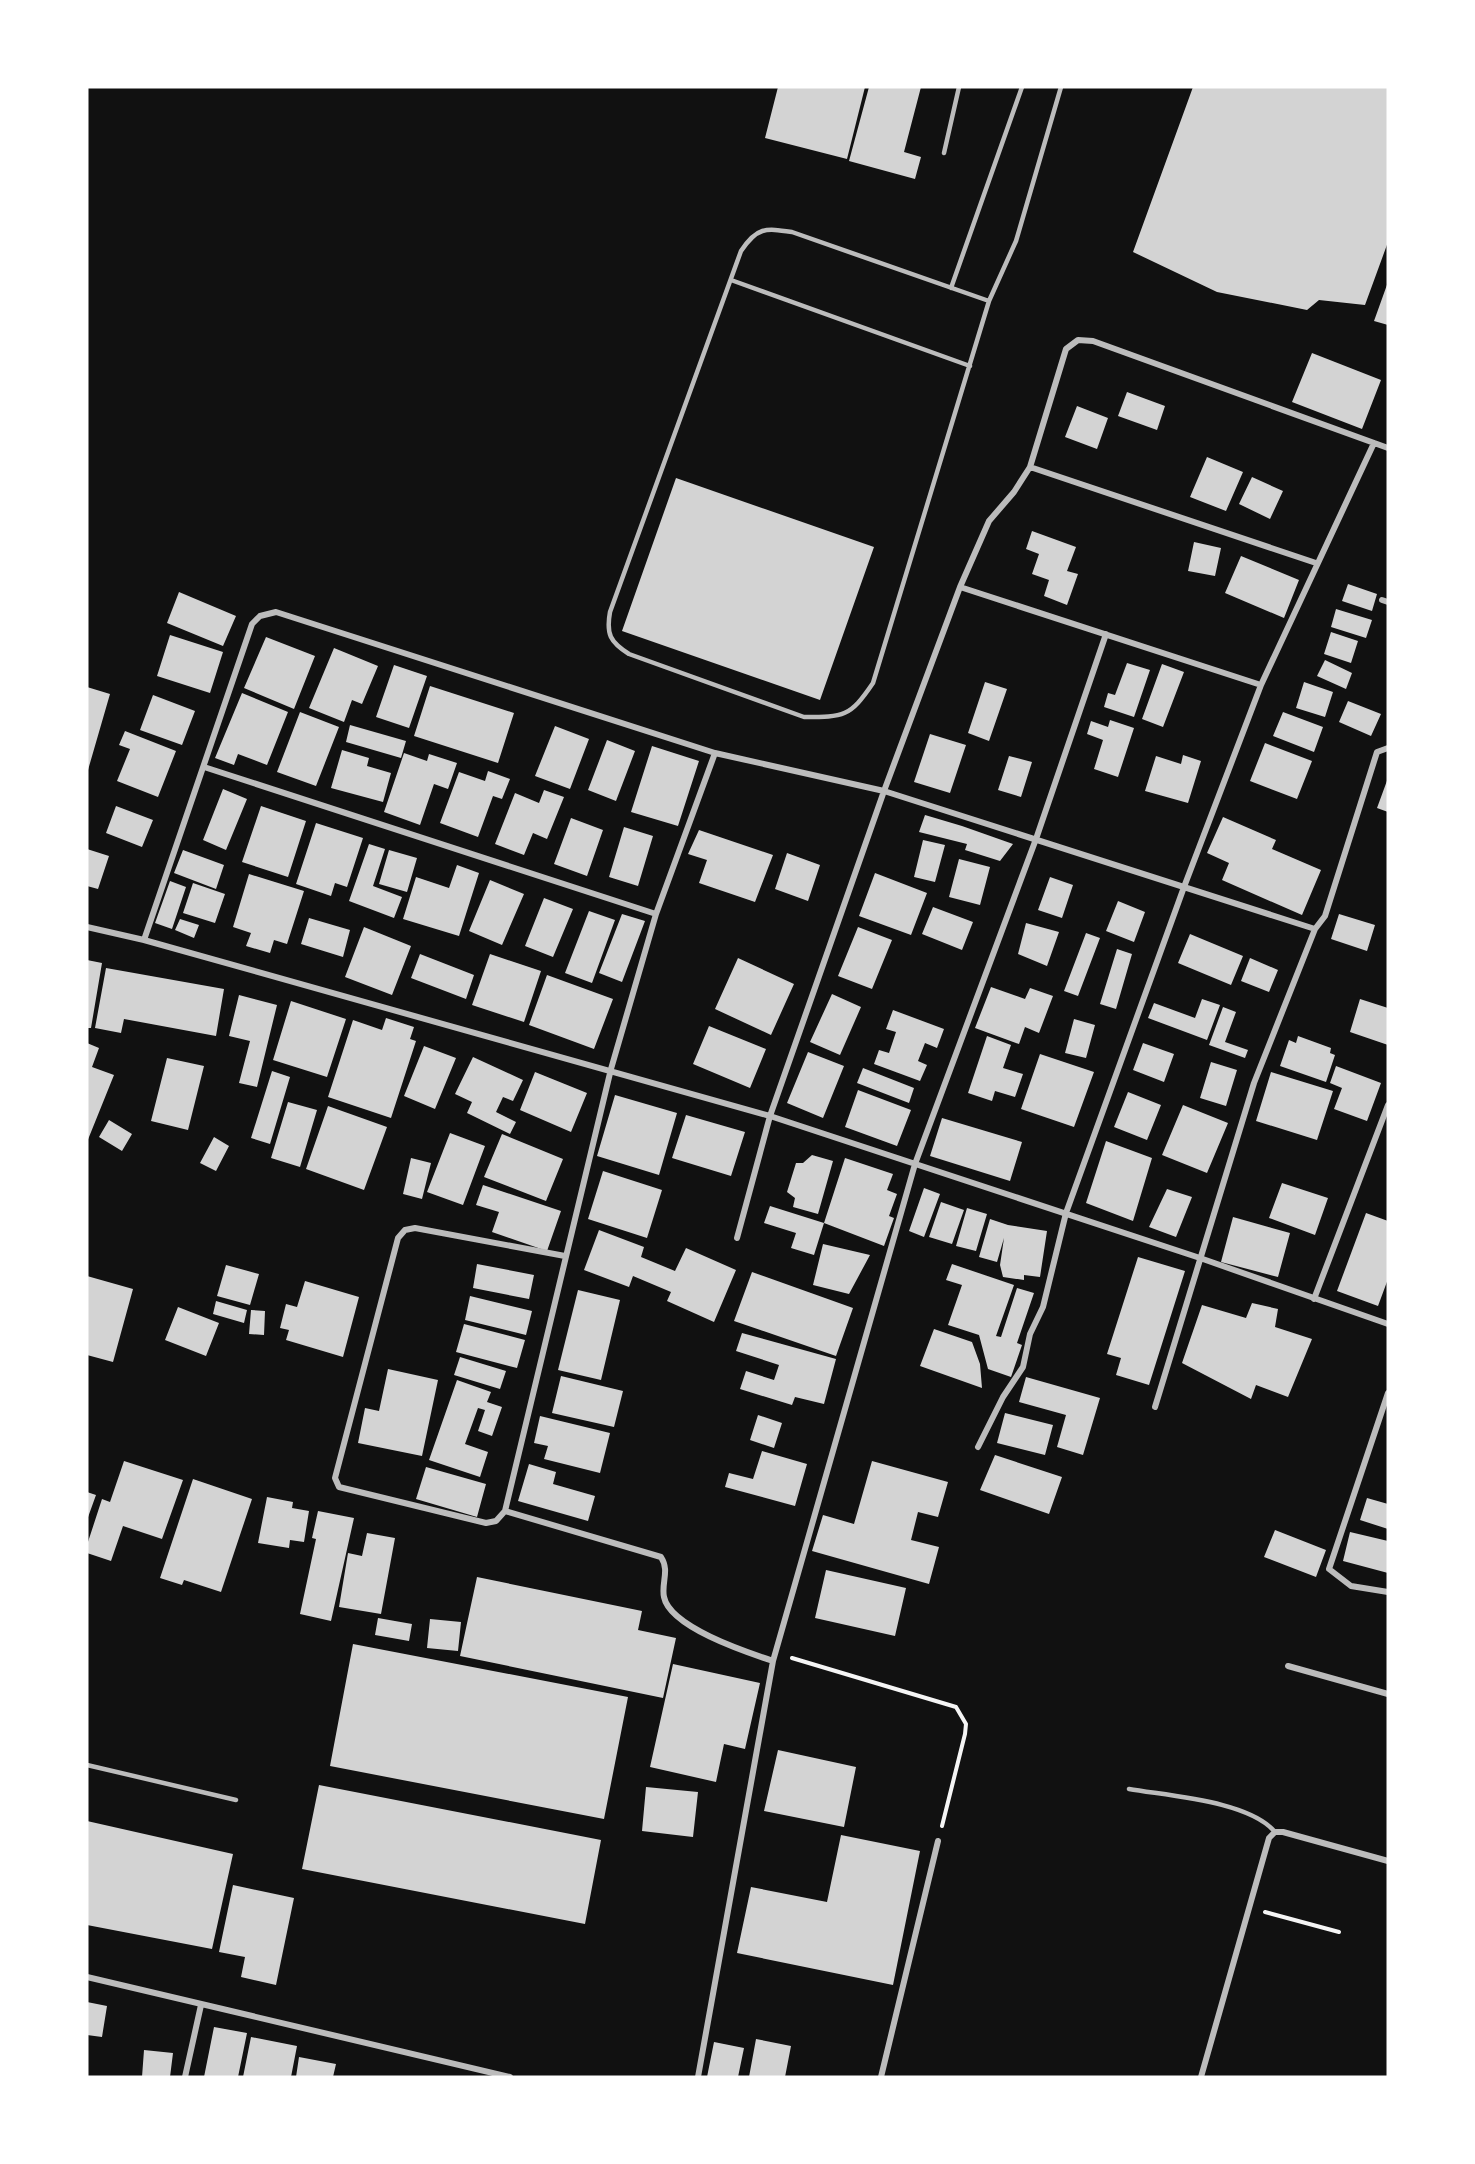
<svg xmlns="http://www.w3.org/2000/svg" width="1475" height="2164" font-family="'PT Serif',serif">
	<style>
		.building { fill: #d3d3d3 }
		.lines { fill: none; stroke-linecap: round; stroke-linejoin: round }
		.path { stroke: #f5f5f5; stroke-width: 4 }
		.service { stroke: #bcbcbc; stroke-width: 4.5 }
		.minor { stroke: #bcbcbc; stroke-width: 6 }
	</style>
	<rect width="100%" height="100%" fill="#111"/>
	<path class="building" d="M778 87H865L847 159 765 138Z
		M869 87H921L904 152 921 157 915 179 849 161Z
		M1193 87H1388V242L1365 305 1319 300 1307 310 1217 292 1133 252Z
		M1388 282V325L1374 321Z
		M1312 353 1381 380 1362 429 1292 402Z
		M1127 392 1165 406 1157 430 1118 416Z
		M1077 406 1108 418 1097 449 1065 437Z
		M1207 457 1243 472 1226 511 1190 497Z
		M1252 477 1283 491 1270 519 1239 504Z
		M676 478 874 547 820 700 622 631Z
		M1032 531 1076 547 1067 571 1078 574 1067 605 1044 596 1049 580 1032 574 1039 554 1026 549Z
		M1194 542 1221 548 1215 576 1188 571Z
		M1241 556 1299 580 1284 618 1225 593Z
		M1348 584 1377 594 1372 611 1342 601Z
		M179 592 236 616 223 646 167 623Z
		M1336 609 1372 620 1366 638 1331 627Z
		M1331 632 1358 641 1351 663 1324 654Z
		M170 635 223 652 210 693 157 676Z
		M266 637 315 656 294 709 244 688Z
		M334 648 378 666 362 704 352 700 344 722 309 708Z
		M1325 660 1352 673 1346 689 1317 676Z
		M1127 663 1150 670 1134 717 1104 707 1108 693 1115 695Z
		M1162 664 1184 672 1163 727 1142 719Z
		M394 665 427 676 409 728 376 717Z
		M985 682 1007 689 989 741 968 733Z
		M1304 682 1333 692 1325 717 1296 708Z
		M430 686 514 713 498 763 414 736Z
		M87 687 110 694 88 770H87Z
		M242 693 288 712 267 765 238 754 234 765 215 758Z
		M153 695 195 711 182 745 140 730Z
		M1348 701 1381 714 1371 736 1339 722Z
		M300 712 339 727 316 786 277 772Z
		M1283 712 1323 727 1314 752 1273 736Z
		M1110 720 1134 728 1118 777 1094 769 1103 740 1087 734 1091 721 1108 727Z
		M350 725 406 741 401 758 346 742Z
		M555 726 589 739 570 789 535 776Z
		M125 731 176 751 158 797 117 781 130 749 119 745Z
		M930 734 966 745 950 793 914 782Z
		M607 740 635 751 616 801 588 790Z
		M1265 743 1312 761 1297 799 1250 781Z
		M652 746 699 761 678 826 631 812Z
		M342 750 369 758 367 766 391 773 383 802 331 788Z
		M404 753 427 761 429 754 457 763 448 789 434 784 420 825 384 812Z
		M1183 755 1201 761 1188 803 1145 791 1156 756 1181 764Z
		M1009 756 1032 762 1021 797 998 790Z
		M488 771 510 779 502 799 493 796 478 837 440 823 459 772 485 781Z
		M1388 778V812L1377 808Z
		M223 789 247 799 226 850 203 840Z
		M544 790 564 797 547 839 533 833 524 855 495 844 515 793 539 803Z
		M116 806 153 820 142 847 106 833Z
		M261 806 306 821 288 877 242 862Z
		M925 815 962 826 1013 844 1000 861 965 850 967 844 919 832Z
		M1223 817 1276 840 1272 849 1321 870 1302 915 1222 880 1229 863 1207 853Z
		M571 818 603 830 587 876 554 864Z
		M316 823 363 838 347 887 335 883 331 896 296 884Z
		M624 827 653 836 638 886 609 877Z
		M699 830 773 855 755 902 699 883 707 860 688 854Z
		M923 840 945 845 935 882 914 877Z
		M369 844 385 849 373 886 402 897 394 918 349 901Z
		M87 849 109 856 98 889 87 886Z
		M183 850 224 865 216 889 174 873Z
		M389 850 417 858 407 892 379 884Z
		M787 853 820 865 808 901 775 889Z
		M959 859 990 867 980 905 949 897Z
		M457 865 479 873 459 936 403 919 416 877 449 888Z
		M875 873 927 893 911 935 859 916Z
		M249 874 304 891 287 944 274 940 270 953 246 946 251 933 233 927Z
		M1050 877 1073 885 1062 918 1038 910Z
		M490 880 524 894 502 945 469 931Z
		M170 881 186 887 172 929 155 923Z
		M193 883 225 894 215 923 183 913Z
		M544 898 573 909 553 957 525 946Z
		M1118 901 1145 912 1134 942 1106 931Z
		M933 907 973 922 962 950 922 934Z
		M589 911 615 920 592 983 565 973Z
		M622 914 645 921 622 982 599 973Z
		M1339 914 1375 925 1367 951 1331 939Z
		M309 918 350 930 343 957 301 944Z
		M180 919 199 925 194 938 175 930Z
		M1026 923 1059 932 1047 966 1018 954Z
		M364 927 411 946 392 995 345 977Z
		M858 927 892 940 872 989 838 976Z
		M1086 933 1100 938 1078 996 1064 991Z
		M1190 934 1243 956 1231 985 1178 963Z
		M1117 949 1132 954 1116 1009 1100 1004Z
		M420 954 474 975 466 999 411 978Z
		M490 954 541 971 524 1022 472 1005Z
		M738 958 794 984 771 1035 715 1009Z
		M1250 958 1278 970 1269 992 1241 981Z
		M87 960 102 963 91 1028H87Z
		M106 968 224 989 216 1036 124 1019 121 1033 95 1028Z
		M547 975 613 999 594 1049 529 1025Z
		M991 987 1025 999 1030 988 1053 996 1039 1033 1025 1027 1019 1044 975 1028Z
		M832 994 861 1007 840 1055 810 1042Z
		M239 995 277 1005 257 1087 239 1083 250 1041 229 1036Z
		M1202 999 1220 1005 1207 1040 1148 1018 1154 1003 1195 1018Z
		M1360 999 1388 1008V1045L1350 1032Z
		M291 1001 346 1019 327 1077 273 1060Z
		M1223 1007 1236 1012 1225 1042 1248 1050 1245 1058 1209 1045Z
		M893 1010 944 1029 937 1048 925 1043 918 1061 927 1065 920 1081 874 1064 879 1050 889 1053 896 1032 886 1029Z
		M386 1018 414 1027 410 1039 416 1041 391 1118 328 1097 353 1020 382 1030Z
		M1074 1019 1095 1025 1086 1058 1065 1053Z
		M709 1026 766 1049 750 1088 693 1064Z
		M987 1036 1011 1045 1003 1068 1023 1074 1015 1097 995 1091 992 1101 968 1093Z
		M1298 1036 1331 1048 1330 1053 1335 1055 1326 1082 1280 1066 1289 1040 1296 1043Z
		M87 1043 99 1048 92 1067 114 1075 87 1142Z
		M1143 1043 1174 1054 1164 1082 1133 1070Z
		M424 1046 456 1058 435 1109 404 1096Z
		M808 1052 844 1066 823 1118 787 1103Z
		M1040 1054 1094 1072 1074 1127 1021 1109Z
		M473 1057 523 1080 513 1101 503 1097 496 1112 516 1122 510 1134 467 1113 472 1102 455 1094Z
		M167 1058 204 1066 188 1130 151 1121Z
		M1211 1062 1237 1070 1226 1106 1200 1098Z
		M1336 1066 1381 1083 1367 1121 1334 1109 1342 1088 1330 1083Z
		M863 1068 914 1088 909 1103 857 1083Z
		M272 1071 290 1077 270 1144 251 1138Z
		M535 1072 587 1093 571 1132 520 1110Z
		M1271 1072 1333 1091 1317 1140 1256 1121Z
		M858 1090 911 1110 897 1146 845 1127Z
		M1128 1092 1161 1105 1147 1140 1114 1127Z
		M615 1095 677 1113 659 1175 597 1156Z
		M288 1102 317 1110 300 1167 271 1158Z
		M1183 1105 1228 1123 1207 1173 1162 1155Z
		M328 1106 387 1127 364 1190 306 1169Z
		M686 1115 745 1132 731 1176 672 1158Z
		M942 1118 1022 1142 1010 1181 930 1156Z
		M109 1120 132 1134 122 1151 99 1137Z
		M450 1133 485 1146 463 1205 427 1192Z
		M502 1134 563 1159 546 1201 484 1177Z
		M214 1137 229 1146 216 1171 200 1163Z
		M1106 1141 1152 1158 1133 1221 1086 1203Z
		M812 1155 833 1161 818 1214 793 1207 795 1198 787 1192 796 1163H803Z
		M411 1158 431 1163 422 1199 403 1194Z
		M845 1158 893 1174 887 1190 897 1194 889 1216 894 1218 884 1246 824 1223Z
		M603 1171 662 1190 647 1238 588 1219Z
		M1282 1183 1328 1198 1315 1235 1269 1218Z
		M483 1185 561 1211 547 1251 492 1232 499 1212 476 1205Z
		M924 1188 940 1194 924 1237 909 1231Z
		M1167 1189 1192 1197 1176 1237 1149 1227Z
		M941 1202 964 1210 952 1244 929 1237Z
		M770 1206 824 1223 814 1255 791 1248 796 1233 764 1223Z
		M967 1208 987 1214 976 1251 956 1246Z
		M1366 1213 1388 1221V1279L1378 1306 1337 1291Z
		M1233 1217 1290 1233 1278 1277 1221 1262Z
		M990 1219 1008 1225 1047 1231 1040 1277 1024 1275V1280L1003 1277 1000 1265 1004 1238 997 1262 979 1257Z
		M599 1230 644 1247 641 1257 675 1271 686 1248 736 1270 714 1322 667 1301 671 1292 633 1276 629 1287 584 1270Z
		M823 1244 870 1255 849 1294 813 1285Z
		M1138 1257 1185 1271 1149 1385 1116 1375 1121 1358 1107 1354Z
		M477 1264 534 1275 529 1299 473 1288Z
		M952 1264 1014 1285 996 1336 1001 1337 1017 1288 1034 1293 1017 1343 1022 1345 1011 1377 988 1369 979 1335 948 1325 962 1285 946 1280Z
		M226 1265 259 1274 250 1305 217 1296Z
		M752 1272 853 1308 836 1356 734 1321Z
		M87 1276 133 1289 113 1362 87 1355Z
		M305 1281 359 1297 343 1357 286 1340 289 1330 280 1328 286 1304 297 1307Z
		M578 1290 620 1300 601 1380 558 1370Z
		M470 1296 532 1311 526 1335 465 1320Z
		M216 1301 247 1310 244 1323 213 1314Z
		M1252 1303 1278 1309 1275 1327 1312 1339 1288 1397 1256 1385 1251 1399 1182 1363 1202 1305 1246 1318Z
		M178 1307 219 1323 206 1356 165 1340Z
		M251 1310 265 1311 264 1335 249 1334Z
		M464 1324 525 1340 517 1368 456 1352Z
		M934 1329 972 1342 980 1364 982 1388 920 1366Z
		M742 1333 836 1359 824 1404 795 1397 792 1405 740 1389 746 1371 774 1380 779 1365 736 1351Z
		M460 1357 506 1371 500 1389 454 1375Z
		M388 1369 438 1380 422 1456 358 1443 365 1408 379 1411Z
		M561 1376 623 1391 614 1427 552 1413Z
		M1026 1377 1100 1398 1083 1455 1057 1447 1066 1415 1019 1402Z
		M457 1380 491 1392 487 1402 502 1407 492 1436 478 1431 485 1410 478 1408 465 1444 488 1452 480 1477 429 1460Z
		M1005 1413 1053 1425 1045 1455 997 1443Z
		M758 1415 782 1423 774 1448 750 1440Z
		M540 1416 610 1433 600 1473 544 1459 548 1446 534 1443Z
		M762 1451 807 1464 795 1506 725 1487 729 1473 753 1479Z
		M995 1455 1062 1477 1049 1514 980 1490Z
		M124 1461 183 1480 162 1539 123 1526 111 1561 87 1553V1545L102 1499 110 1502Z
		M872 1461 948 1482 938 1517 918 1512 911 1540 939 1547 929 1584 812 1551 823 1515 854 1524Z
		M529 1464 556 1472 553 1484 595 1496 588 1521 518 1501Z
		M426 1467 486 1484 477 1517 416 1499Z
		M193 1479 252 1499 221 1592 184 1580 182 1585 160 1578Z
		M87 1492 96 1495 87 1520Z
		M267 1497 293 1502 292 1508 309 1511 304 1542 290 1540 289 1548 258 1543Z
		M1367 1498 1388 1504V1529L1360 1520Z
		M318 1511 354 1518 331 1621 300 1614 316 1539 312 1538Z
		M1275 1530 1326 1550 1316 1577 1264 1557Z
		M1350 1532 1388 1541V1573L1343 1561Z
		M367 1533 395 1538 381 1614 339 1607 348 1553 362 1556Z
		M826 1570 906 1588 895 1636 815 1618Z
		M477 1577 642 1611 638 1630 676 1638 663 1698 460 1656Z
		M378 1618 412 1624 409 1641 375 1635Z
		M430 1619 461 1622 458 1651 427 1648Z
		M353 1644 628 1697 604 1819 330 1766Z
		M673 1664 760 1683 745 1749 724 1744 716 1782 650 1767Z
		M778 1750 856 1767 844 1827 764 1811Z
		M319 1785 601 1840 585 1924 302 1869Z
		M646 1787 698 1792 693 1837 642 1831Z
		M87 1821 233 1854 212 1949 87 1925Z
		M841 1835 920 1851 893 1985 737 1953 751 1887 827 1902Z
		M233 1885 294 1898 276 1985 241 1977 245 1957 219 1952Z
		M87 2002 107 2006 102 2037 87 2035Z
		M214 2027 247 2033 238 2077H204Z
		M251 2037 297 2046 291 2077H243Z
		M756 2039 791 2046 785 2077H749Z
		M714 2042 744 2048 738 2077H707Z
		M144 2050 173 2053 170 2077H142Z
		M299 2057 336 2064 333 2077H296Z"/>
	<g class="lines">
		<path class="path" d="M792 1658 956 1707 966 1724 965 1734 942 1826
			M1265 1912 1339 1932"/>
		<path class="service" d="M944 153 959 87
			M731 280 970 366
			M951 288 1022 87
			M989 301 792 232C765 228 757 227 741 251L610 612C606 634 610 642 629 654L804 717C844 717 850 717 873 683L989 301 1016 241 1061 87
			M87 1765 236 1800
			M1129 1789C1169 1796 1249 1801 1275 1832"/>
		<path class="minor" d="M1030 467 1066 349 1078 340 1093 341 1388 448
			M960 587 1261 685
			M1382 600 1388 602
			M204 767 656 914
			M87 927 144 940 770 1116 1200 1258 1388 1324
			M1315 929 1325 916 1377 752 1388 748
			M144 940 252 624 260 616 276 612 715 753 884 791 770 1116 737 1238
			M565 1256 415 1228 405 1230 398 1238 335 1478 339 1487 486 1523 496 1521 505 1511 611 1069 656 914 715 753
			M1314 1299 1388 1105
			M1388 1393 1329 1569 1351 1586 1388 1592
			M1155 1407 1254 1083 1315 929 884 791 960 587 989 521 1014 492 1030 467 1316 563
			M978 1447 1003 1397 1023 1367 1030 1334 1043 1307 1066 1213 1184 887 1261 685 1374 443
			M505 1511 661 1557C670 1571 661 1583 664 1597 670 1627 746 1652 773 1661
			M1288 1666 1388 1694
			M87 1977 510 2077
			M185 2077 201 2005
			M698 2077 773 1661 915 1164 1036 839 1106 634
			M881 2077 938 1841
			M1201 2077 1269 1838 1275 1832H1283L1388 1861"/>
	</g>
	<rect width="1475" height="2164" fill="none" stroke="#ffffff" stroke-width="177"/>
</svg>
